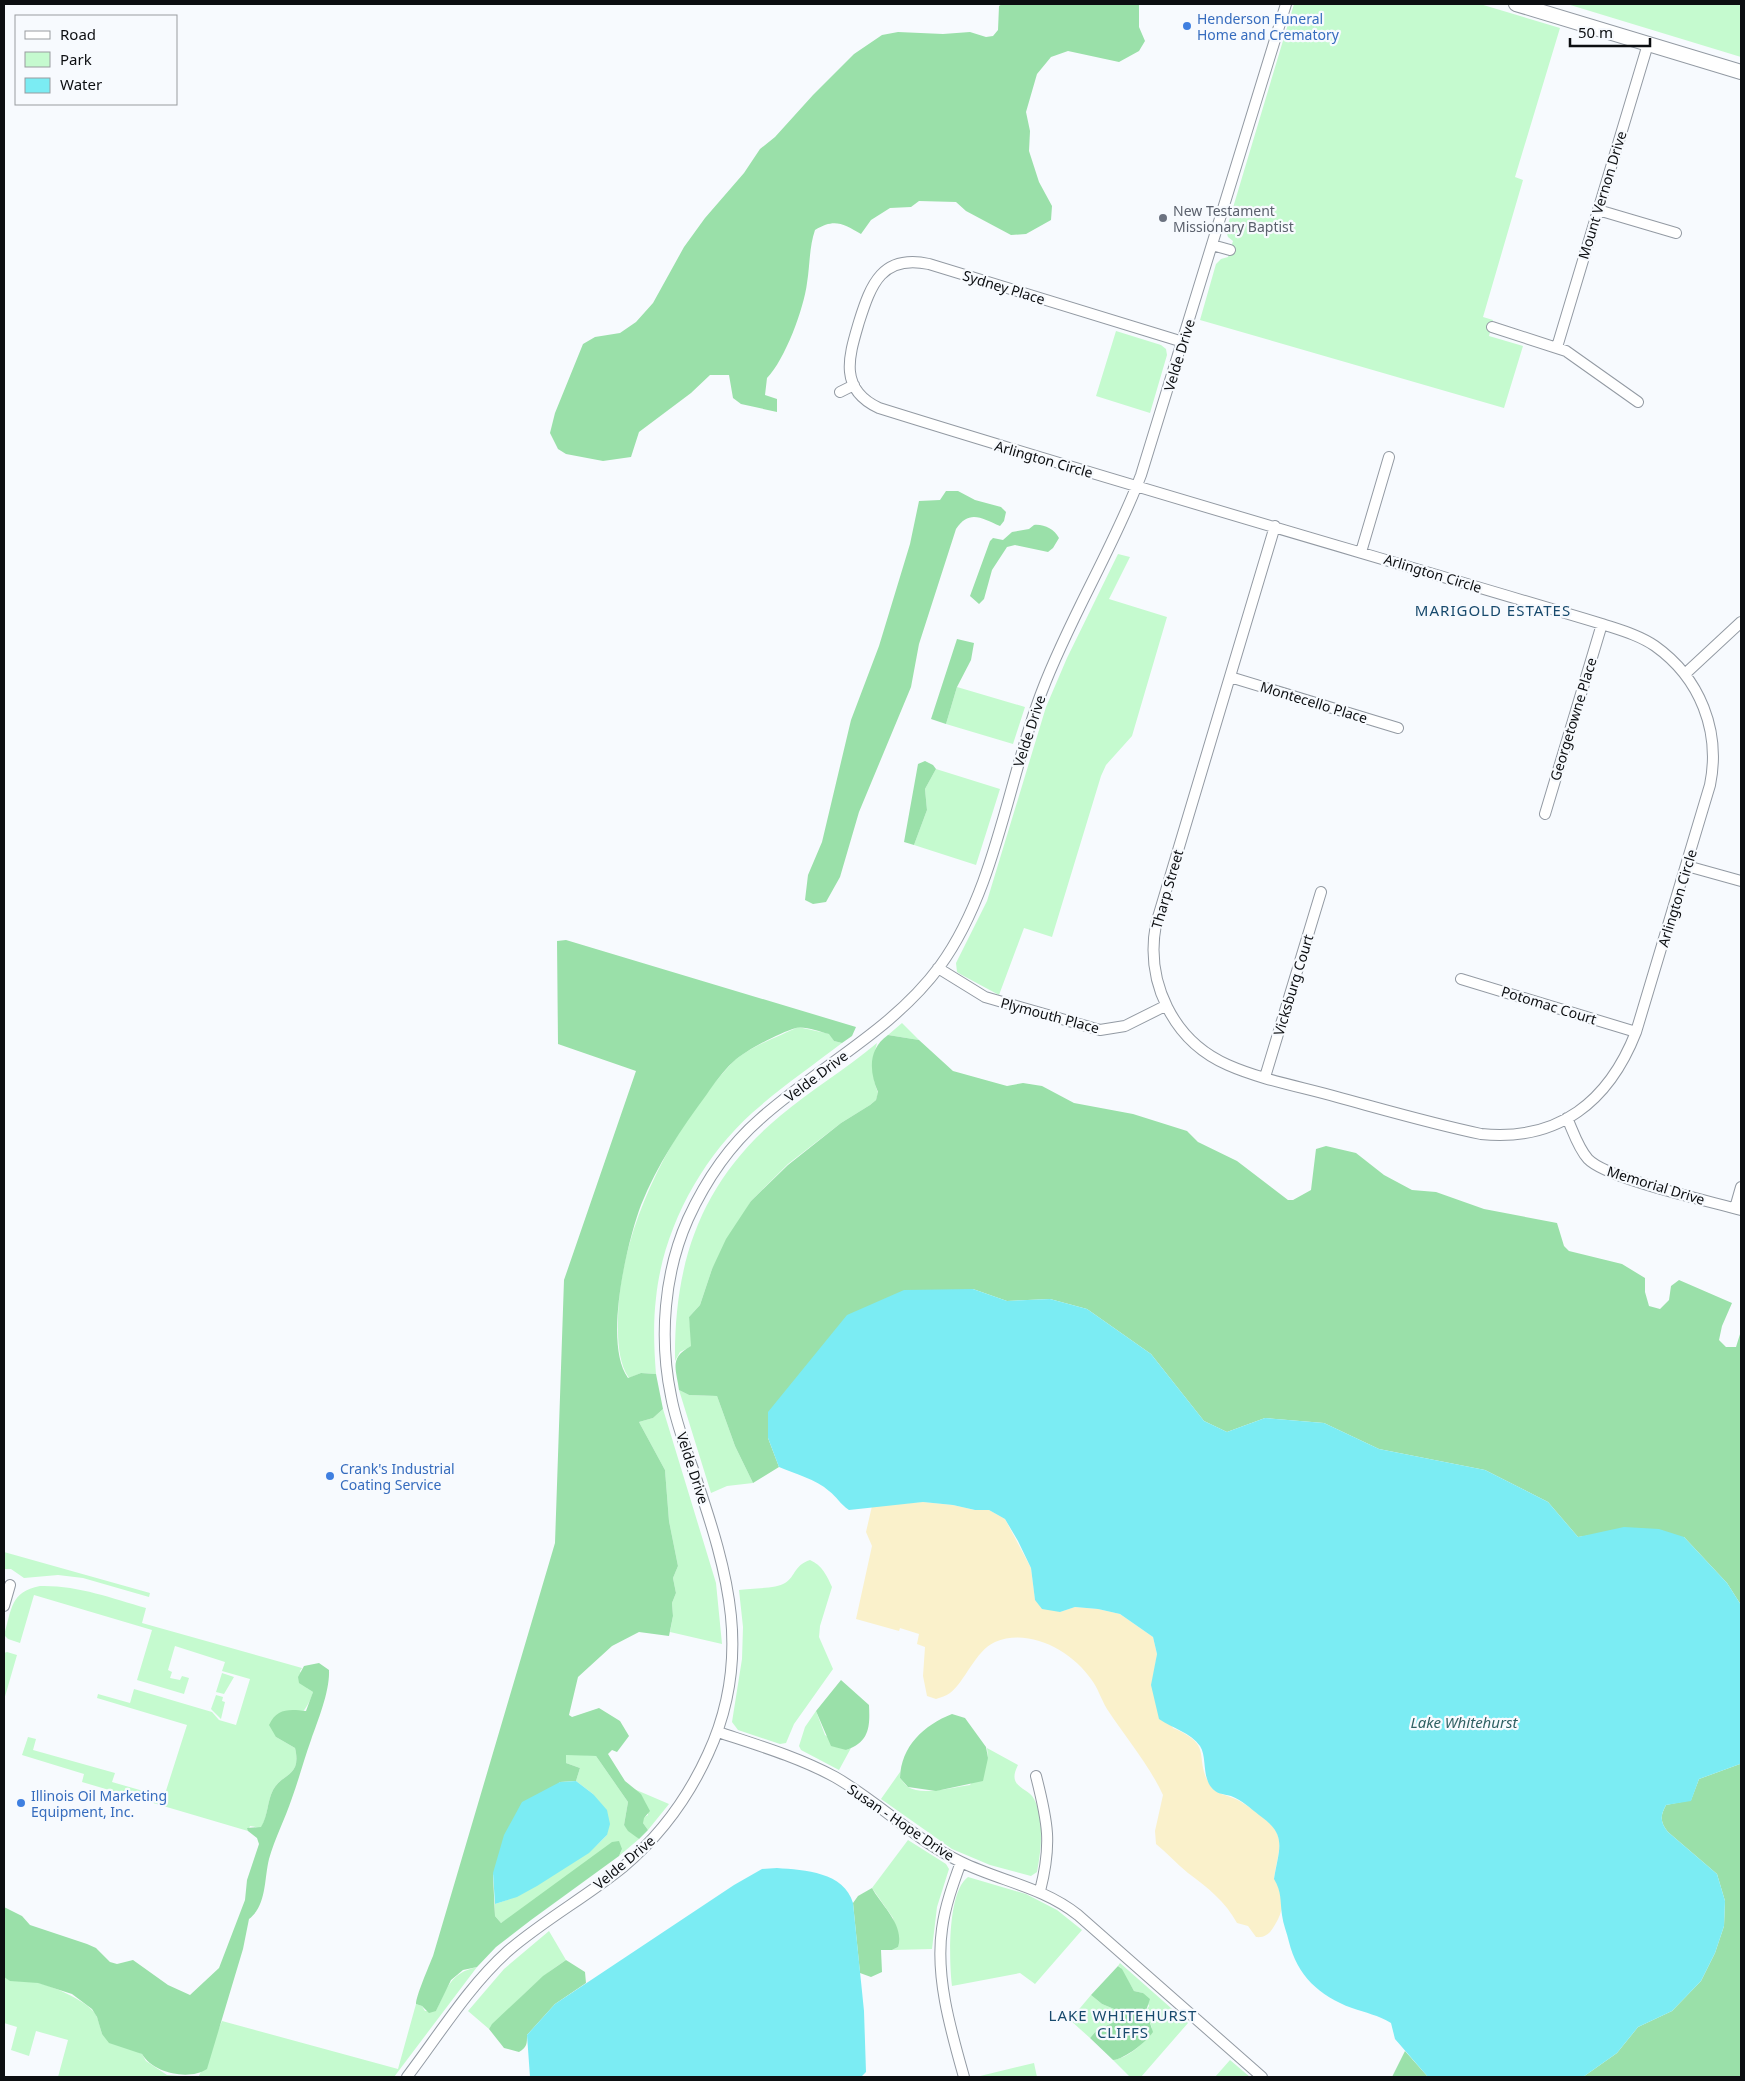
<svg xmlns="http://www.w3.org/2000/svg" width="1745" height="2081" font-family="'Noto Sans',sans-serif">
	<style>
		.green { fill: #c5facf }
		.forest { fill: #9ae0a9 }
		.sand { fill: #faf1cb }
		.water { fill: #7becf3 }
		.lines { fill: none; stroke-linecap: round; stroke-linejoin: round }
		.minor-casing { stroke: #939aa3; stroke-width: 12 }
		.major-casing { stroke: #939aa3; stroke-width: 16 }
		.minor { stroke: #fff; stroke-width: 10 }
		.major { stroke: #fff; stroke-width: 14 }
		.shop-dot { fill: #3f7fe0; stroke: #f7fafe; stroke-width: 2 }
		.worship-dot { fill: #6b7280; stroke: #f7fafe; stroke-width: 2 }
		.labels { text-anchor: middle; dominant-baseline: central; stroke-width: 4.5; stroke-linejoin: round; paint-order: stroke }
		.shop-label { font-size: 14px; fill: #366cbe; stroke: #f7fafe; text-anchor: start }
		.street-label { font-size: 14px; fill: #0c0e11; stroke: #f7fafe }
		.worship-label { font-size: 14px; fill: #5b616d; stroke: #f7fafe; text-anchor: start }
		.neighbourhood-label { font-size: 15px; letter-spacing: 1px; fill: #184a6d; stroke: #f7fafe }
		.water-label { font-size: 15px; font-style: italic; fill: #2f6063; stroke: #f7fafe }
	</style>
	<rect width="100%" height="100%" fill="#f7fafe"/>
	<path class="green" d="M1294 4H1480L1560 28 1515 177 1523 180 1483 317 1493 320 1489 336 1523 346 1504 408 1200 320 1216 264 1221 259 1228 257 1233 241 1228 237 1226 231Z
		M1567 4H1741V57Z
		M1116 331 1161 345 1166 349 1167 355 1150 413 1096 396Z
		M1118 554 1130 557 1109 599 1167 617 1132 736 1106 765 1101 776 1052 937 1024 928 999 995 960 974 957 972 956 963 987 901 1046 707 1067 658Z
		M957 687 1025 707 1013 744 946 724Z
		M936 769 1000 789 976 865 914 845 927 810 925 789Z
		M902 1023 919 1040 888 1035Z
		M798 1027 830 1034 834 1041 842 1043C812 1066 780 1088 752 1113 701 1159 663 1229 656 1298 653 1323 654 1349 656 1374L641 1373 629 1378C620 1366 618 1345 618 1331 615 1237 669 1131 731 1064 746 1048 778 1037 798 1027Z
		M877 1043C872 1061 871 1075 878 1093L876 1100 870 1105 841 1123 788 1164 751 1201 712 1269 700 1305 689 1317 692 1346 680 1352 675 1361C674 1261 701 1182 780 1116 811 1090 846 1069 877 1043Z
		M679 1390 689 1395 717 1396 735 1446 753 1483 727 1486 711 1493Z
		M663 1409 716 1583 722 1644 670 1632 673 1616 672 1603 676 1593 673 1578 678 1566 669 1521 665 1470 639 1422 653 1418Z
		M4 1552 150 1593 149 1597 83 1578 58 1575 24 1578 11 1569H4Z
		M810 1560C822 1565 827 1576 832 1587L820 1626 819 1637 833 1669 794 1724 786 1743 780 1744 738 1730 732 1722 742 1659 743 1627 739 1590C750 1588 776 1589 785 1583 796 1576 794 1565 810 1560Z
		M40 1586C77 1585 111 1598 146 1608L142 1623 302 1668 300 1671 307 1688 313 1692C307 1713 292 1723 276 1737L295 1748C302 1777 282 1773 273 1790 267 1802 268 1816 261 1828L250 1826 248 1831 82 1782 84 1774 22 1755 28 1737 36 1739 33 1750 115 1773 112 1782 164 1797 187 1725 97 1698 98 1694 130 1703 134 1689 212 1712 219 1720 236 1725 250 1679 222 1671 225 1662 175 1646 168 1670 172 1672 170 1678 180 1680 182 1676 189 1678 184 1694 137 1680 152 1630 34 1595 20 1643 8 1639 4 1635C12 1609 10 1592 40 1586Z
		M7 1652 17 1655 4 1700V1653Z
		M222 1673 234 1677 224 1694 216 1692Z
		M216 1695 223 1697 222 1701 225 1702 221 1719 211 1709Z
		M816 1711 825 1735 846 1750 851 1748 839 1770 801 1750 799 1746 805 1727Z
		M987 1748 1018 1765C1006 1788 1028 1787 1034 1799 1045 1819 1041 1851 1037 1872L1031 1876 990 1865 952 1849 881 1799 900 1772V1778C902 1780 905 1785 908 1787 922 1796 954 1787 970 1785L988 1758Z
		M572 1754 596 1756 628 1802 624 1825 639 1839 619 1856 622 1849 501 1923 495 1916V1904C519 1897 536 1885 557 1872 578 1859 590 1853 607 1835L593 1794 576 1781 580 1768 566 1763 565 1755Z
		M634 1789 669 1804 648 1830 643 1823V1818L648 1815C648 1804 642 1795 634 1789Z
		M908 1840 946 1864 949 1869 937 1907 932 1949 892 1950 898 1947 893 1918 872 1888Z
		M968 1877 1026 1894 1057 1910 1082 1930 1035 1984 1020 1973 952 1986C949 1962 947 1892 968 1877Z
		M549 1931 566 1960C544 1974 527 1991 509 2009 502 2017 495 2020 489 2029L468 2011 504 1969Z
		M1120 1963 1188 2023 1141 2077H1130L1113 2060C1129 2058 1146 2042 1152 2028L1146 2011 1149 2006 1143 1993 1134 1991 1120 1967 1118 1966Z
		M477 1967 394 2077H194L199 2076 222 2021 398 2069 416 2004 422 2006 425 2011H436C447 1988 450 1973 477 1967Z
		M4 1977C13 1982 24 1981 35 1982 51 1985 88 2001 96 2015 99 2021 100 2028 102 2034L142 2054 146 2061 167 2075 192 2077H58L68 2040 36 2031 29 2056 11 2050 17 2027 4 2023Z
		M1091 1995 1102 2004 1114 2009V2022L1096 2031 1090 2038 1070 2020Z
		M1230 2060 1250 2077H1215Z
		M1034 2063 1037 2077H976Z"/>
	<path class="forest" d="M1002 4H1139V27L1145 41 1139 51 1119 62 1068 51 1051 57 1037 74 1026 112 1030 131 1029 151 1039 182 1052 206 1051 220 1026 234 1011 235 966 211 956 202 919 201 911 207 890 208 871 220 861 234C843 224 835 218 815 230 809 248 810 265 807 283 804 308 785 360 767 378L765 395 777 399V412L741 404 733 398 729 375H710L691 393 639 432 631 457 603 461 566 454 558 449 550 433 555 413 583 344 595 337 620 333 636 322 653 303 684 247 705 218 744 173 760 149 775 137 813 95 854 54 882 35 898 32 943 34 970 32 986 37 993 36 998 30 999 6Z
		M946 491H958L975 500 1001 507 1006 512 1004 521 1000 526C982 518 969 509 956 529L919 644 911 687 859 812 840 877 826 902 813 904 805 900 808 875 822 842 851 720 879 646 910 544 919 501 940 500Z
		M1034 525C1044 524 1054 529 1059 538L1053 548 1048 552 1015 545 1007 547 992 570 984 599 979 604 970 596 990 541 993 538 1003 540 1012 532 1029 529Z
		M957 639 974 643 971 660 957 687 946 724 931 719Z
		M925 761 933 765 936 769 925 789 927 810 914 845 904 842 918 764Z
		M566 940 856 1027 852 1036 842 1043 834 1041 829 1034C820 1032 805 1026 796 1028 779 1033 746 1050 733 1062 723 1071 714 1084 707 1094 681 1129 657 1165 641 1205 627 1242 603 1344 628 1378L641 1373 656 1374 663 1409 653 1418 639 1422 665 1470 669 1521 678 1566 673 1578 676 1593 672 1603 673 1616 669 1636 639 1632 612 1646 578 1677 569 1715 572 1717 599 1708 620 1721 629 1736 617 1752 612 1750 608 1754 625 1781 641 1794 650 1811 644 1818 643 1823 648 1830 639 1839 628 1831 624 1825 628 1802 596 1756 566 1755V1763L580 1768 576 1781 560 1782 493 1875 495 1916 501 1923 612 1842 619 1841 622 1849 619 1856 531 1920 496 1947 477 1967 463 1970 451 1980 436 2011 429 2013 422 2006 416 2004C416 1996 429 1966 433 1956L555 1543 564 1280 636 1071 558 1044 557 941Z
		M888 1035 919 1040 953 1071 1007 1086 1023 1083 1042 1086 1074 1103 1133 1114 1187 1131 1198 1142 1237 1161 1288 1200H1293L1311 1190 1316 1149 1326 1146 1356 1153 1384 1175 1412 1190 1436 1192 1484 1209 1557 1223 1564 1246 1569 1251 1622 1264 1645 1278V1292L1649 1306 1660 1309 1669 1300 1671 1286 1679 1280 1732 1303 1722 1326 1719 1340 1726 1347H1736L1741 1331V1605L1727 1583 1684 1537 1592 1535 1578 1537 1548 1502 1485 1470 1379 1449 1324 1423 1265 1418 1227 1432 1204 1421 1151 1354 1087 1309 1050 1299 1007 1301 973 1289 768 1438 779 1467 753 1483 735 1446 717 1396 689 1395 679 1390C676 1368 669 1358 691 1346L689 1317 700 1305 712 1269 726 1239 751 1201 788 1165 841 1123 870 1105 876 1100 878 1092C869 1071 868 1049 888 1035Z
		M319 1663 329 1670C330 1691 318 1720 311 1740 304 1759 299 1779 292 1798 285 1819 275 1838 269 1859 264 1879 267 1905 249 1919L243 1949 207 2069C189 2081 153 2073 142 2054L109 2043 102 2034 97 2017 92 2009 72 1994 38 1983 10 1981 4 1977V1907L22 1916 30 1925 87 1944 96 1948 110 1962 117 1964 133 1960 168 1985 190 1995 219 1968 245 1900 247 1880 259 1844 257 1838 248 1831 247 1828 261 1827C268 1816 267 1802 273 1790 282 1773 302 1777 295 1748L276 1737 269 1725C277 1708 289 1709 306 1711L313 1692 299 1683 298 1677 304 1666Z
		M841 1680 869 1705C870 1726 870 1742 846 1750L831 1746 816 1711Z
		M952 1714 965 1718 986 1747 988 1758 983 1781 936 1791 908 1787 900 1778C901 1746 924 1725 952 1714Z
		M1741 1760V2077H1583L1617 2053 1638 2027 1672 2011 1701 1981 1715 1953 1724 1926 1725 1901 1717 1874 1668 1832C1660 1822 1660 1816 1666 1805L1691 1800 1699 1779 1740 1764Z
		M872 1888C881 1905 905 1925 898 1947L892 1950H881L882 1972 871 1977 860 1973 853 1903 858 1896Z
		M566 1960 585 1972 586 1983 555 2004 527 2035C527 2044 527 2047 519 2052L504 2048 489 2029 492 2024 543 1976Z
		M1118 1966 1122 1969 1134 1991 1143 1993 1150 1999 1146 2011 1153 2032C1146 2042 1125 2059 1113 2060L1090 2038 1096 2031 1114 2022V2009L1102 2004 1091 1995Z
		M1405 2051 1428 2077H1392Z"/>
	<path class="sand" d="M923 1502 953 1505 975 1510H989L1005 1519 1031 1568 1035 1600 1060 1612 1075 1607 1098 1609 1120 1614 1153 1637 1157 1654 1152 1685 1173 1728C1215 1746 1193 1756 1210 1785 1215 1794 1224 1794 1233 1798 1243 1802 1250 1808 1259 1814 1288 1836 1279 1846 1274 1878 1285 1897 1285 1910 1273 1928 1269 1934 1264 1938 1256 1937L1248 1926 1237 1923C1225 1901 1208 1888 1188 1873 1177 1864 1167 1853 1156 1844L1155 1831 1163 1795C1148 1763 1126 1738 1107 1709 1101 1699 1098 1688 1091 1679 1072 1651 1029 1627 995 1642 975 1651 965 1682 950 1693 946 1696 941 1697 936 1699L927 1696 923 1676 925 1647 917 1644 919 1634 900 1628 899 1631 856 1619 872 1546 866 1532 872 1506Z"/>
	<path class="water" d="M973 1289 1007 1301 1050 1299 1087 1309 1151 1354 1204 1421 1227 1432 1265 1418 1324 1423 1379 1449 1485 1470 1548 1502 1578 1537 1624 1527 1659 1529 1684 1537 1727 1583 1741 1605V1760L1740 1764 1699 1779 1691 1801 1666 1805C1660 1816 1660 1822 1668 1832L1717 1874 1725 1901 1724 1926 1715 1953 1701 1981 1672 2011 1638 2027 1617 2053 1583 2077H1428L1395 2039 1391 2023C1378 2015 1366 2013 1352 2008 1319 1996 1297 1975 1289 1942 1287 1933 1283 1924 1282 1915 1280 1901 1282 1892 1274 1879 1279 1848 1288 1835 1259 1815 1250 1808 1242 1800 1231 1796 1223 1794 1216 1794 1211 1787 1202 1775 1207 1757 1200 1746 1191 1733 1172 1728 1159 1719L1151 1685 1157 1654 1153 1637 1120 1614 1098 1609 1075 1607 1060 1612 1042 1609 1035 1600 1031 1568 1018 1541 1005 1519 989 1510H975L953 1505 923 1502 849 1510C840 1504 837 1497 829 1491 816 1479 795 1474 779 1467L768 1438V1412L847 1315 904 1290Z
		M576 1781 593 1794 607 1810 610 1824 607 1835 589 1853 537 1886 517 1897 495 1904 493 1873 504 1835 522 1802 560 1782Z
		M777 1868C805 1870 844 1872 853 1903L864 2011 866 2072 861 2077H530L527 2035 555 2004 734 1885 762 1869Z"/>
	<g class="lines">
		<g class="minor-casing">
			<path id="minor" d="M1598 210 1676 233
				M1212 245 1230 250
				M1492 327 1566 351 1638 402
				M1183 342 929 264C882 254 871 284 859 322 849 356 838 389 879 408 1119 483 1361 552 1602 624 1620 630 1639 635 1655 646 1700 678 1721 731 1710 785L1636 1032C1609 1101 1559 1142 1481 1134 1433 1124 1385 1110 1337 1097 1302 1087 1262 1080 1228 1065 1173 1041 1145 982 1156 924L1275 526
				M1557 347 1648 44
				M840 392 854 385
				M1361 552 1389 457
				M1685 674 1741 622
				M1230 677 1398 728
				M1545 814 1602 624
				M1687 866 1741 881
				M938 968 985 997 1100 1030 1125 1026 1165 1006
				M1461 979 1636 1032
				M1265 1077 1321 892
				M1567 1118C1573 1131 1578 1148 1588 1159 1607 1179 1709 1201 1741 1210
				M1735 1208 1741 1187
				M4 1606 10 1585
				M718 1732C757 1745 798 1757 835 1777 879 1802 915 1840 961 1862 1000 1881 1043 1887 1078 1915L1262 2077
				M1036 1776C1048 1823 1052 1844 1040 1891
				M961 1862C953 1884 945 1906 942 1929 935 1977 951 2031 964 2077
				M407 2077C439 2035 468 1987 508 1951 544 1920 586 1897 623 1867 660 1836 688 1798 708 1754 753 1657 728 1573 696 1478 687 1451 676 1424 671 1396 659 1338 664 1273 688 1219 705 1182 729 1146 760 1119 819 1066 892 1031 940 966 996 889 1008 779 1042 691 1070 617 1113 549 1141 475L1286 4"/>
		</g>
		<g class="major-casing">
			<path id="major" d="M1516 4 1741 72"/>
		</g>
		<use href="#minor" class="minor"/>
		<use href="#major" class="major"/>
	</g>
	<g class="shop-dot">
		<circle cx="1187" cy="26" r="5"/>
		<circle cx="330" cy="1476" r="5"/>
		<circle cx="21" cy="1803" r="5"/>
	</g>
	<circle class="worship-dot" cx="1163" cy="218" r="5"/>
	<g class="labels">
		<g class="shop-label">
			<text x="1197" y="18">Henderson Funeral<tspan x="1197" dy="16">Home and Crematory</tspan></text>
			<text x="340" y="1468">Crank's Industrial<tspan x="340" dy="16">Coating Service</tspan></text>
			<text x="31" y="1795">Illinois Oil Marketing<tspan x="31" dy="16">Equipment, Inc.</tspan></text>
		</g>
		<g class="street-label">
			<text transform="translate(1602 195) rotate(-73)">Mount Vernon Drive</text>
			<text transform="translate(1004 287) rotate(17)">Sydney Place</text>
			<text transform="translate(1179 355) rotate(-73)">Velde Drive</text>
			<text transform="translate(1044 459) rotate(16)">Arlington Circle</text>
			<text transform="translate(1433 573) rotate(17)">Arlington Circle</text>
			<text transform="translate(1314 702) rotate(17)">Montecello Place</text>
			<text transform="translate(1573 719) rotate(-73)">Georgetowne Place</text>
			<text transform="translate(1029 731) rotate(-72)">Velde Drive</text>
			<text transform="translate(1167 889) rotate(-74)">Tharp Street</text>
			<text transform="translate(1677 898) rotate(-73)">Arlington Circle</text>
			<text transform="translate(1293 985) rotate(-73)">Vicksburg Court</text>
			<text transform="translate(1549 1005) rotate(17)">Potomac Court</text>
			<text transform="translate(1050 1015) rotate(15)">Plymouth Place</text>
			<text transform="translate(816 1076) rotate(-37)">Velde Drive</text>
			<text transform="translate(1656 1185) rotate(17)">Memorial Drive</text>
			<text transform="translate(693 1468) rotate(72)">Velde Drive</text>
			<text transform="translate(901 1822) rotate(34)">Susan - Hope Drive</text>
			<text transform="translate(624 1862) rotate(-40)">Velde Drive</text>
		</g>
		<g class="worship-label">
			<text x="1173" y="210">New Testament<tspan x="1173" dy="16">Missionary Baptist</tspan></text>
		</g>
		<g class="neighbourhood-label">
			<text x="1493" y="610">MARIGOLD ESTATES</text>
			<text x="1123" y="2015">LAKE WHITEHURST<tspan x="1123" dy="17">CLIFFS</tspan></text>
		</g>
		<g class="water-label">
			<text x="1464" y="1722">Lake Whitehurst</text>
		</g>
	</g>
	<rect width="1745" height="2081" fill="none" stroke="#0c0e11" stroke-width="10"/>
	<rect x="15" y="15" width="162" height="90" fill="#f7fafe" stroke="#999c9f"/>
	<rect x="25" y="31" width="25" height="8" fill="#ffffff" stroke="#999c9f"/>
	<text x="60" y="40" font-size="15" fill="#0c0e11">Road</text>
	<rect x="25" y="52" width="25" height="15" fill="#c5facf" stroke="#999c9f"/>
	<text x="60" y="65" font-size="15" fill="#0c0e11">Park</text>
	<rect x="25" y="78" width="25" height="15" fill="#7becf3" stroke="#999c9f"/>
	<text x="60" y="90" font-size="15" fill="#0c0e11">Water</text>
	<path d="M1570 38v8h80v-8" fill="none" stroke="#0c0e11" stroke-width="2.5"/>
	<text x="1578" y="38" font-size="15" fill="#0c0e11" stroke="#f7fafe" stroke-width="4" paint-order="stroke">50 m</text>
</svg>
